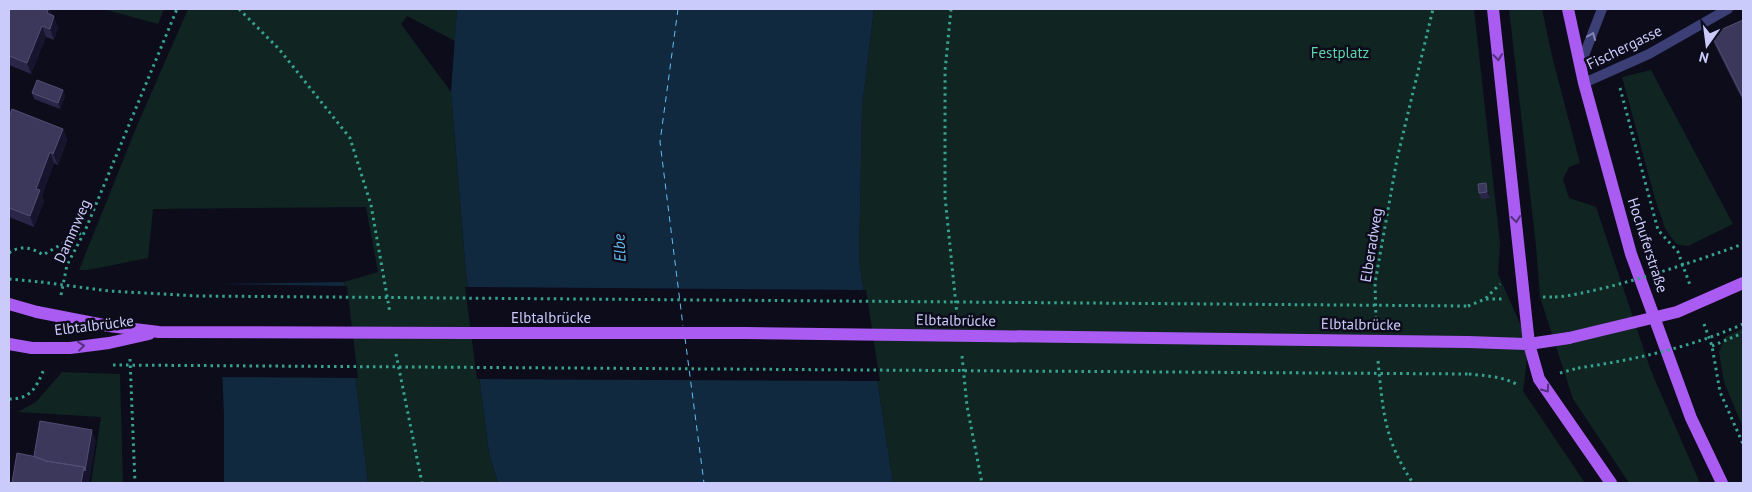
<svg xmlns="http://www.w3.org/2000/svg" width="1752" height="492" font-family="'PT Sans',sans-serif">
	<style>
		.green { fill: #102421 }
		.water { fill: #11293f }
		.pier { fill: #0d0c1b }
		.lines { fill: none; stroke-linecap: round; stroke-linejoin: round }
		.ferry { stroke: #61bef2; stroke-width: 1; stroke-dasharray: 6 5; stroke-linecap: butt }
		.path { stroke: #36a391; stroke-width: 3; stroke-dasharray: 2.5 4; stroke-linecap: butt }
		.service { stroke: #3b3f76; stroke-width: 10 }
		.primary { stroke: #a95bf2; stroke-width: 12 }
		.path-bridge { stroke: #36a391; stroke-width: 3; stroke-dasharray: 2.5 4; stroke-linecap: butt }
		.primary-bridge { stroke: #a95bf2; stroke-width: 12 }
		.wall { fill: #292648 }
		.shaded-wall { fill: #17142e }
		.building { fill: #3b385b; stroke: #514f74 }
		.oneway { stroke: #8385b8 }
		.oneway2 { stroke: #53307c }
		.labels { text-anchor: middle; dominant-baseline: central; stroke-width: 5; stroke-linejoin: round; paint-order: stroke }
		.street-label { font-size: 15px; fill: #cbcbfb; stroke: #0d0c1b }
		.park-label { font-size: 15px; fill: #5ed3aa; stroke: #0d0c1b }
		.water-label { font-size: 16px; font-style: italic; fill: #61bef2; stroke: #0d0c1b }
	</style>
	<rect width="100%" height="100%" fill="#0d0c1b"/>
	<path class="green" d="M103 9H164L158 24Z
		M188 9H457L455 41 407 16 401 24 451 92 466 273 489 453 498 483H368L344 282 378 272 366 207 153 209 148 258 88 270H79L136 128Z
		M874 9H1474L1500 243 1498 274 1529 344 1523 391 1585 483H893L859 261 862 108Z
		M1509 9H1542L1552 56 1580 163 1569 167 1563 179 1569 198 1596 207 1651 371 1700 483H1629L1573 399 1540 297 1536 246Z
		M1651 70 1733 224 1688 246 1676 244 1665 228 1655 199 1622 77Z
		M1743 328V428L1724 382 1719 352 1725 337Z
		M62 372 120 374 123 483H91L101 417 18 412 36 402Z"/>
	<path class="water" d="M457 9H874L862 108 859 261 893 483H498L489 453 466 273 451 92Z
		M344 282 368 483H224V416L219 284Z"/>
	<path class="pier" d="M216 284 347 286 358 378 220 377Z
		M465 287 866 290 880 381 477 379Z"/>
	<g class="lines">
		<path class="ferry" d="M678 9 660 142 683 326
			M685 338 704 483"/>
		<path class="path" d="M239 9 279 49 350 138 371 205 390 313
			M951 9 945 71V197L957 315
			M1620 88 1658 230 1678 252 1690 285
			M9 253C20 245 32 247 43 255L84 231
			M9 279 41 282
			M61 295 67 265 85 231 177 9
			M1543 297H1555
			M1486 299H1505
			M1468 306 1485 299 1500 284
			M1376 319 1375 283 1397 159 1433 9
			M1704 324 1712 346 1720 392 1743 444
			M1712 346 1743 333
			M396 354 422 483
			M962 356 967 406 982 483
			M130 359 135 483
			M1378 361C1383 411 1384 440 1413 483
			M1560 373 1578 368
			M1469 374C1485 376 1505 376 1519 386
			M9 399C31 399 36 388 44 369"/>
		<path class="service" d="M1581 63 1602 9
			M1584 83 1649 54 1728 9"/>
		<path class="primary" d="M1493 9 1529 344 1539 379 1611 483
			M1568 9 1584 83 1631 254 1691 418 1722 483
			M9 304 37 312
			M467 333H746
			M1468 342 1529 344 1569 338
			M9 344 32 348"/>
		<path class="path-bridge" d="M41 282 109 291 198 296 1468 306
			M1555 297C1573 296 1590 291 1608 287 1654 275 1699 260 1743 244
			M113 365 1469 374
			M1578 368C1634 360 1692 347 1743 324"/>
		<path class="primary-bridge" d="M37 312 109 326 159 332 467 333
			M746 333 1468 342
			M1569 338 1677 312 1743 283
			M32 348H70L109 343 149 334"/>
	</g>
	<path class="wall" d="M9 9H49L58 27 54 40 46 37 31 74 9 65Z
		M1743 20V101L1715 45 1711 34Z
		M63 90 65 96 60 109 34 99 32 93Z
		M9 117 63 129 67 140 58 165 54 163 42 196 44 201 34 227 9 217Z
		M1486 183 1488 189 1490 198 1481 199 1479 193Z"/>
	<path class="shaded-wall" d="M48 9H49L53 18 47 13Z
		M54 16 58 27 54 40 50 29Z
		M42 26 46 37 31 74 27 63Z
		M63 90 65 96 60 109 58 103Z
		M63 129 67 140 58 165 53 154Z
		M50 152 54 163 42 196 44 201 34 227 30 216 36 189Z
		M1486 183 1488 189 1490 198 1487 192Z
		M92 430 96 441 89 483H81Z"/>
	<path class="building" d="M9 9H48L47 13 54 16 50 29 42 26 27 63 9 56Z
		M1743 20V98L1711 34Z
		M37 80 63 90 58 103 32 93Z
		M12 109 63 129 53 154 50 152 36 189 40 190 30 216 9 208V117Z
		M1486 183 1487 192 1479 193 1478 184Z
		M40 421 92 430 85 471 84 467 46 461 34 456Z
		M17 453 32 456 46 461 84 467 81 483H12Z"/>
	<defs><path id="oneway-chevron" d="M-2-3.5L2.5 0L-2 3.5" fill="none" stroke-width="1.6" stroke-linecap="round" stroke-linejoin="round" transform="scale(1.25)"/></defs>
	<use class="oneway" href="#oneway-chevron" transform="translate(1592 36) rotate(-68)"/>
	<g class="oneway2">
		<use href="#oneway-chevron" transform="translate(1498 57) rotate(84)"/>
		<use href="#oneway-chevron" transform="translate(1516 219) rotate(84)"/>
		<use href="#oneway-chevron" transform="translate(81 346) rotate(-7)"/>
		<use href="#oneway-chevron" transform="translate(1546 389) rotate(55)"/>
	</g>
	<g class="labels">
		<g class="street-label">
			<text transform="translate(1624 47) rotate(-26)">Fischergasse</text>
			<text transform="translate(72 231) rotate(-66)">Dammweg</text>
			<text transform="translate(1371 245) rotate(-81)">Elberadweg</text>
			<text transform="translate(1648 245) rotate(72)">Hochuferstraße</text>
			<text x="551" y="317">Elbtalbrücke</text>
			<text transform="translate(956 320) rotate(1)">Elbtalbrücke</text>
			<text transform="translate(1361 324) rotate(1)">Elbtalbrücke</text>
			<text transform="translate(94 325) rotate(-7)">Elbtalbrücke</text>
		</g>
		<g class="park-label">
			<text x="1340" y="52">Festplatz</text>
		</g>
		<g class="water-label">
			<text transform="translate(619 248) rotate(-93)">Elbe</text>
		</g>
	</g>
	<rect width="1752" height="492" fill="none" stroke="#cbcbfb" stroke-width="20"/>
	<g transform="translate(1707 45) rotate(194)" stroke="#0d0c1b" stroke-width="4" paint-order="stroke">
	<path d="M0-4L9 19L0 12L-9 19Z" fill="#cbcbfb"/>
	<text y="-8" font-size="14" font-weight="bold" text-anchor="middle" fill="#cbcbfb">N</text>
	</g>
</svg>
